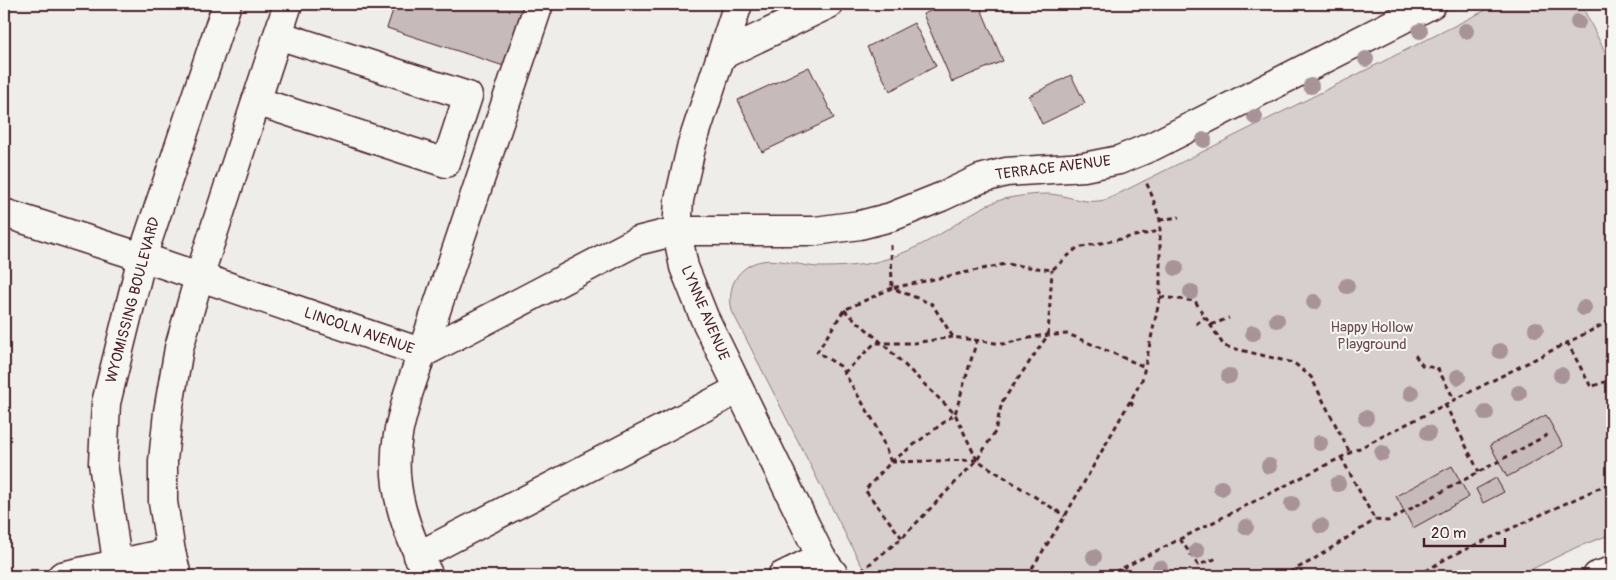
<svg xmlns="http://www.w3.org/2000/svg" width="1616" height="580" font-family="Pangolin,sans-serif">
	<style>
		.green { fill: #d7cfce; stroke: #90777c }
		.building { fill: #c6babb; stroke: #4a1f2b }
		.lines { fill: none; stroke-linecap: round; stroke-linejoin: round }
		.minor-casing { stroke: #4a1f2b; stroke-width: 31 }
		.major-casing { stroke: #4a1f2b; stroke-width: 31 }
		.path { stroke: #4a1f2b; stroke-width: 3; stroke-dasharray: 5 4; stroke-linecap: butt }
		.minor { stroke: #f6f6f2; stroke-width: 28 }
		.major { stroke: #f6f6f2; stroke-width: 28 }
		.tree { fill: #a89498 }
		.labels { text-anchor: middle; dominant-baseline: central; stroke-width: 4; stroke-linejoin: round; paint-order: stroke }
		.street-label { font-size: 15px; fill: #4a1f2b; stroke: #f6f6f2 }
		.park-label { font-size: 15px; fill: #6d4b54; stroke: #f6f6f2 }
	</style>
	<rect width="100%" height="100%" fill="#efedea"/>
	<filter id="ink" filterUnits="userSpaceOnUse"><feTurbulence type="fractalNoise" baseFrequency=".02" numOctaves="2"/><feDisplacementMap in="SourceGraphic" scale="10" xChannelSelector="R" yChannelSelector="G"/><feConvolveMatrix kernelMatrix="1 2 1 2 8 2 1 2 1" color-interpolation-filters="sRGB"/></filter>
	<g filter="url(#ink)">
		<path class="green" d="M1498 4H1581L1612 66V534L1577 547 1518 576H870L860 563 732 311C728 293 732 275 750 265 772 253 800 268 824 267 838 267 853 266 866 264 895 259 925 244 950 228 969 215 990 200 1014 197 1025 195 1037 194 1048 194 1070 195 1085 206 1108 199Z"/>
		<path class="building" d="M395 4H533L507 67 387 28Z
			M948 4H979L1003 61 952 82 923 14Z
			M914 23 936 66 890 91 867 47Z
			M809 67 834 118 762 152 738 100Z
			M1071 75 1085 103 1042 124 1029 96Z
			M1546 415 1563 446 1507 477 1490 445Z
			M1452 466 1469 497 1413 528 1396 496Z
			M1496 478 1504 492 1483 503 1476 489Z"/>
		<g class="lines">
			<g class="minor-casing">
				<path id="minor" d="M738 4 692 144 679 200 677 231 684 267 704 317 821 557 835 576
					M722 55 829 4
					M256 101 446 163 468 96 278 35
					M4 213 142 257 423 353 637 241 677 231H815L860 225 891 217 941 197 980 179 1006 172 1084 167 1119 160 1153 146 1432 4
					M418 556 739 389
					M62 576 171 552
					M429 576C406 532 389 486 398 435 400 422 405 408 408 394L539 4
					M782 576 821 557
					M1597 576 1612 571"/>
			</g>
			<g class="major-casing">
				<path id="major" d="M119 576 103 463 106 403 142 257 227 4
					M177 576 171 552 163 502V461L168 412 179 348 199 277 288 4"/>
			</g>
			<path class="path" d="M1160 220 1179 217
				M891 245 892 288 1006 264 1052 270 1077 248 1159 231
				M1160 297 1195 301 1224 346 1294 363 1311 377 1350 453
				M844 310 882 343 955 414 977 460 1065 516
				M1196 324 1205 317
				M1211 325 1229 318
				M1567 342 1591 387 1607 381
				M1415 355 1422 365 1438 369 1454 399
				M844 373 875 343H914L953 337
				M1130 401 1135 408
				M1445 404 1479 472
				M1341 457 1375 520 1388 521 1549 434
				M891 462 955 414 977 340
				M891 462 977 460
				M902 538 865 490 891 462 876 425 840 366 817 352 844 310 892 288 932 304 953 337 1003 344 1039 336 1068 334 1145 367
				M1180 539 1198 565 1218 558
				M861 571 902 538 977 460 995 432 1002 402 1048 335 1052 270
				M1027 576 1065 516 1142 380 1160 297V220L1151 193 1145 180
				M1107 576 1612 320
				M1282 576 1311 561 1375 520
				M1418 576 1447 558 1612 482"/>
			<use href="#minor" class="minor"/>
			<use href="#major" class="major"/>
		</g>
		<g class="tree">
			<circle cx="1578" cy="22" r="8"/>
			<circle cx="1420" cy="31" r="8"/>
			<circle cx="1466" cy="31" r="8"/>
			<circle cx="1366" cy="59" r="8"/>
			<circle cx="1311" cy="86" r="8"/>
			<circle cx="1255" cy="117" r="8"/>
			<circle cx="1204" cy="140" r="8"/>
			<circle cx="1176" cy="268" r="8"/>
			<circle cx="1347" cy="286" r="8"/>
			<circle cx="1191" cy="292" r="8"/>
			<circle cx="1314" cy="302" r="8"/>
			<circle cx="1584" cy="308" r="8"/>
			<circle cx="1277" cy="320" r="8"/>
			<circle cx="1536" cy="329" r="8"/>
			<circle cx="1253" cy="333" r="8"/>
			<circle cx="1500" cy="351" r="8"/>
			<circle cx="1561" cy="375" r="8"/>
			<circle cx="1229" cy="376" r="8"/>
			<circle cx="1458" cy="377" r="8"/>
			<circle cx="1411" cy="393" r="8"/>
			<circle cx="1519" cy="393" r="8"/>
			<circle cx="1486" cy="413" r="8"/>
			<circle cx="1366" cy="418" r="8"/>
			<circle cx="1428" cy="433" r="8"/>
			<circle cx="1320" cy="443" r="8"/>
			<circle cx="1382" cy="453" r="8"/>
			<circle cx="1269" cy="466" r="8"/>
			<circle cx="1338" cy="484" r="8"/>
			<circle cx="1221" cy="488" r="8"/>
			<circle cx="1292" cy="504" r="8"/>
			<circle cx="1321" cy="526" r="8"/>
			<circle cx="1246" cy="527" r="8"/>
			<circle cx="1197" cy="551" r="8"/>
			<circle cx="1094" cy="557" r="8"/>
			<circle cx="1160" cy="568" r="8"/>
		</g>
	</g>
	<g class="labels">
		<g class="street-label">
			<text transform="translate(1053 168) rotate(-7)">TERRACE AVENUE</text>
			<text transform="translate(133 300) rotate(-75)">WYOMISSING BOULEVARD</text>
			<text transform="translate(705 313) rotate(67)">LYNNE AVENUE</text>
			<text transform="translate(359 331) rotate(19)">LINCOLN AVENUE</text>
		</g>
		<g class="park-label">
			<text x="1372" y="327">Happy Hollow<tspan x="1372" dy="17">Playground</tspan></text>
		</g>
	</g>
	<rect width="1616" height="580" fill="none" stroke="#f6f6f2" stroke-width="20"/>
	<rect x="10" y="10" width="1596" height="560" fill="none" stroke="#4a1f2b" stroke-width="2" filter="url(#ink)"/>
	<path d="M1424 538v8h81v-8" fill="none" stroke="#4a1f2b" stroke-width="2.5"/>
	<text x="1431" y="538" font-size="15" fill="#4a1f2b" stroke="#f6f6f2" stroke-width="4" paint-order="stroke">20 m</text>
</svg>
